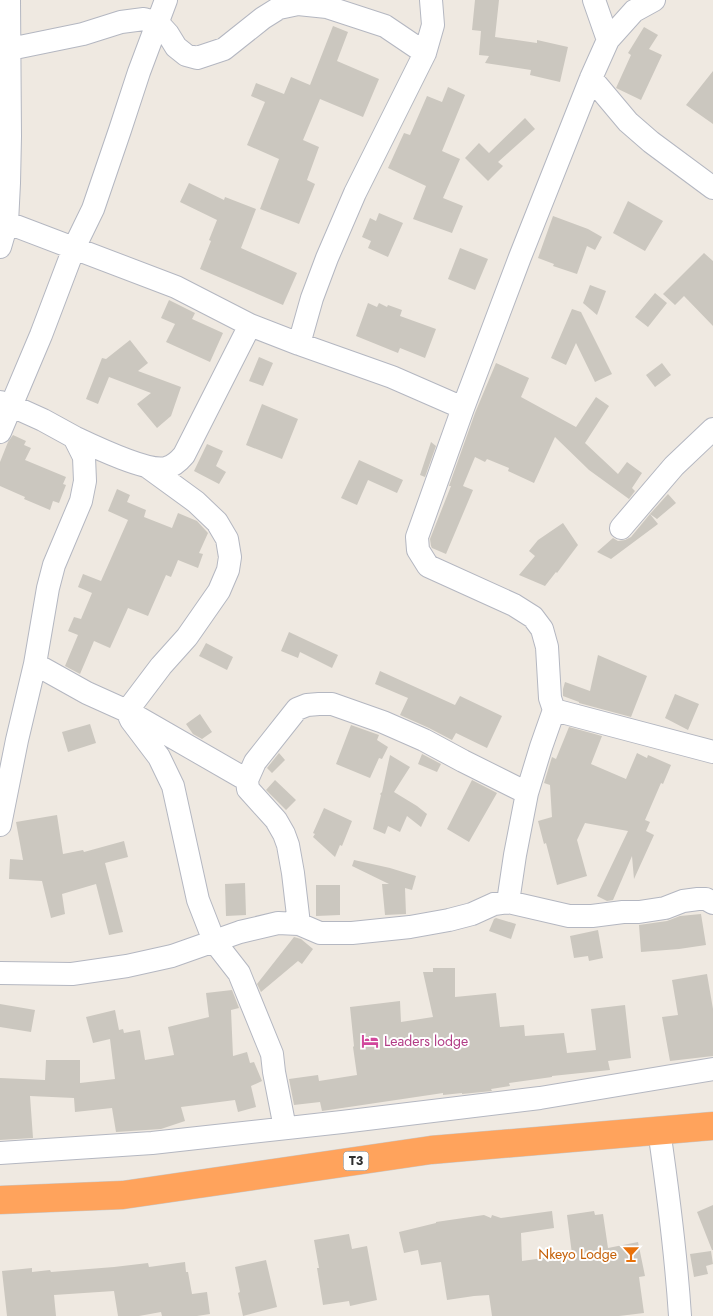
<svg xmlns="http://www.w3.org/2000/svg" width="713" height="1316" font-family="Jost,sans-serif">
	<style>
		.building { fill: #cbc7bf }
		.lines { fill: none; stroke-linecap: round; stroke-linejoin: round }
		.minor-casing { stroke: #b4b7c1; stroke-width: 24 }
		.highway-casing { stroke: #c9c9c9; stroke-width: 29 }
		.minor { stroke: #fff; stroke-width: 22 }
		.highway { stroke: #ffa35c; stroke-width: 28 }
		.labels { text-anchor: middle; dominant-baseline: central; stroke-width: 4; stroke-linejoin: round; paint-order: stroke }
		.shield { fill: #fff; stroke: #6d6d6d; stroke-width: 1 }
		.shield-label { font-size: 12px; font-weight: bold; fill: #2e2e2e }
		.hotel-label { font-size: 14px; fill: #b23c85; stroke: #fff; text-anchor: start }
		.food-label { font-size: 14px; fill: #c56008; stroke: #fff; text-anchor: end }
	</style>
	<rect width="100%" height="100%" fill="#efe9e1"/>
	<path class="building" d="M475 0H499L495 37 537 43V40L568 47 560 82 530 75 531 70 485 63 489 56 479 55 481 31 472 30Z
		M333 26 348 32 337 61 379 79 363 117 320 99 303 140 319 147 307 180 315 184 299 224 260 209 279 159 247 145 265 102 251 96 256 83 284 94 291 77 310 85Z
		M644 27 658 35 649 49 662 55 641 100 616 88 631 55 628 53Z
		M713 71V124L686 105Z
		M448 87 465 95 442 151 460 159 443 198 463 206 452 233 413 219 426 186 388 168 404 133 410 135 427 96 442 102Z
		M525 118 535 129 498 162 503 166 488 181 465 158 479 143 489 153Z
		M189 183 224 200 225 197 256 209 241 248 297 273 283 305 200 269 211 241 209 240 217 220 180 202Z
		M628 201 663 221 645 251 613 233Z
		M379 213 403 223 388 257 368 248 371 241 362 237 370 218 376 221Z
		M553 216 588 229 602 237 595 250 587 246 577 274 553 266 554 264 538 258Z
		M460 248 488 259 475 290 448 279Z
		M704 253 713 261V326L684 296 675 305 663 294Z
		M590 285 606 291 597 315 583 303Z
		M655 293 667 303 648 327 635 317Z
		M169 300 195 313 192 319 223 333 210 362 166 342 175 324 161 318Z
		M368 303 377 307 379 303 387 307 388 305 402 310 400 316 436 329 425 358 400 348 398 353 356 336Z
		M572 309 581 312 612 374 595 382 576 343 566 365 551 358Z
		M130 340 148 363 138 371 181 387 171 416 157 428 137 404 151 393 109 377 98 404 86 399 102 358 106 359Z
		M259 357 273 363 263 386 249 381Z
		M496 363 529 378 521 397 576 427 596 397 609 406 585 443 618 474 627 462 642 473 632 488 635 491 629 499 589 470 555 437 534 483 508 471 509 468 487 459 485 462 475 457 463 486 473 490 446 554 432 548 431 546 430 539 451 486H449L475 413Z
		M662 363 671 375 655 387 646 375Z
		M262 404 298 419 282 459 246 445Z
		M13 435 26 441 24 445 31 448 25 460 66 477 63 484 66 485 59 503 53 501 50 510 24 499 25 497 0 486V462L8 442Z
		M431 442 436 446 425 477 420 475Z
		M207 444 223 451 216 466 226 472 219 484 194 471Z
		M359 460 403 480 397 493 368 480 357 505 341 498Z
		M117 489 130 495 127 502 146 510 144 517 172 528 178 513 197 521 208 533 199 553 203 554 198 568 178 560 171 577 166 575 148 616 128 608 110 648 94 641 80 674 65 666 78 635 68 631 74 617 81 619 92 593 78 587 83 574 101 581 128 520 108 511Z
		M668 494 676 503 657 519 650 514Z
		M650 514 658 524 611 559 597 552 613 538 618 541 625 540 631 537Z
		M563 523 578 545 557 573 556 572 545 586 519 575 535 556 529 551 538 540Z
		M289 632 338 655 332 668 300 652 298 658 281 651Z
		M206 643 233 657 227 670 199 656Z
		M598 655 647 676 631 717 579 703V702L563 696V689L565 682 590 691Z
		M380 671 455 705 460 696 502 716 487 748 456 733 452 740 429 728 400 715 408 698 375 684Z
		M675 694 699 704 688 730 665 718Z
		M200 714 212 732 202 739 193 734 186 724Z
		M90 724 96 743 68 752 62 732Z
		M351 725 379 735 377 740 388 747 382 759 379 758 370 778 336 764Z
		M569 727 602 736 591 764 626 779 637 753 647 758 648 755 671 765 663 784 661 783 645 820 650 822 646 831 654 835 634 879 632 856 613 900 607 901 597 896 628 831 585 823 577 840 587 876 557 885 546 843 544 844 538 821 552 817 550 785 544 783 552 757 556 759Z
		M279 753 285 760 272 773 267 768Z
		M422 754 441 764 437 772 418 764Z
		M390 755 410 767 394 792 417 806 427 814 421 827 407 816 400 832 388 826 385 834 373 829 381 795 380 794 382 792Z
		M275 780 296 800 286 810 266 790Z
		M472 780 497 793 469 842 447 829Z
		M324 808 352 821 342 846 340 845 335 857 313 837 315 834 313 833Z
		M57 815 63 854 83 850 84 852 124 841 128 857 105 863 123 932 109 935 96 884 62 894 65 914 51 918 42 881 9 879 10 859 23 860 16 822Z
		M354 860 390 868 416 876 412 890 405 888 406 914 385 915 382 884H389L352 866Z
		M245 883 246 915 226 916 225 884Z
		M316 885H340V915L316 916Z
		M701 914 706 945 679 949 641 952 639 925 667 921 680 916Z
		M496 918 516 924 511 939 489 931 494 919Z
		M598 930 603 958 589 961 588 956 574 958 570 936Z
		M294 937 301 939 313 949 302 964 298 961 261 992 257 984Z
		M433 968H455V997L496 993 500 1027 524 1025 525 1036 564 1033 567 1053 596 1050 591 1009 625 1005 631 1058 608 1061 610 1070 552 1076V1077L509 1083 510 1086 491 1089 492 1091 462 1094V1093L443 1095V1093L322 1111 320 1102 294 1105 289 1079 318 1075 319 1081 357 1075 353 1047 354 1046 350 1007 400 1001 401 1022 433 1017 423 972H433Z
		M707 974 713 1009V1056L670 1061 662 1017 678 1015 672 980Z
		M232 990 239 1008 231 1010 233 1056 247 1052 250 1063 254 1062 262 1081 251 1086 256 1107 238 1112 235 1100 181 1107 185 1121 161 1129 116 1132 112 1108 75 1112 74 1098 30 1096 33 1138 0 1140V1078L45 1080 46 1060H80V1083L115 1079 110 1039 93 1043 86 1017 115 1010 119 1030 123 1029 124 1033 140 1030 145 1060 174 1055 168 1027 209 1017 206 993Z
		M0 1004 35 1010 31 1032 0 1027Z
		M713 1205V1250H712L697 1212Z
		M552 1211 554 1228 521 1233 522 1261 572 1254 567 1215 594 1211 595 1215 603 1214 608 1248 638 1242 645 1276 639 1277 644 1313 619 1316H492L489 1295 474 1296 447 1300 441 1262 421 1265 418 1250 404 1253 399 1232 436 1223V1222L484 1215 491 1218 492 1215 501 1218Z
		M349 1234 352 1249 367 1246 377 1300 350 1306 349 1301 323 1305 317 1268H319L314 1240Z
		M711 1251 713 1264 706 1266 708 1274 694 1277 690 1254Z
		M266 1260 277 1307 243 1316 238 1293 240 1292 235 1267Z
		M185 1262 186 1272H188L192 1294 207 1292 210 1314 197 1316H162L161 1312 139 1316H118L114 1291 54 1295 56 1316H7L2 1271 32 1268V1272L50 1270 51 1272 114 1267 148 1263 149 1267Z"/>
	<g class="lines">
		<g class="minor-casing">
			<path id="minor" d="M594 0 608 40
				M654 0 634 11 608 40 591 78 520 257 463 408 417 537 418 550 428 566 514 605 533 617 542 629 547 647 550 698 554 710 713 752
				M10 49 83 34 121 22 144 19 158 23 168 34 176 47 186 55 197 58 224 49 263 18 279 8 298 4 327 7 385 26 425 53
				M591 78 628 122 651 142 713 188
				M0 220 176 287 250 325 299 344 392 377 463 408
				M0 247 7 223 9 183 10 136 9 0
				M299 344 312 298 327 258 355 193 425 53 433 25 431 0
				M0 402 12 406 43 420 74 437 84 457 85 481 81 501 54 565 48 588 35 664 17 740 0 825
				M0 432 41 335 74 248 93 209 120 130 139 72 166 0
				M74 437C93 446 147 472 166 468 174 466 179 461 184 455L250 325
				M148 467 196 502 217 522 227 539 230 557 228 570 219 591 187 637 161 666 127 711 247 780
				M621 528 674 466 713 429
				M35 664 87 693 127 711 131 720 159 757 173 786 198 900 214 941 239 973 272 1054 274 1072 285 1128
				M508 902 515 855 527 793 541 747 554 710
				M299 924 293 873 288 845 284 834 276 820 248 789 247 780 255 762 297 709 307 705 319 704H332L383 722 424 740 463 761 527 793
				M0 973 72 974 127 966 172 956 240 932 278 923 299 924 320 933H352L410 927 449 920 472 914 494 904 508 902 569 916H592L623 912H639L665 908 683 901 698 899H706L713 903
				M659 1130C668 1192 676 1254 680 1316
				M0 1153 152 1143 342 1122 540 1098 713 1069"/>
		</g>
		<g class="highway-casing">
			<path id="highway" d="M0 1200 123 1195 431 1150 713 1126"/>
		</g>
		<use href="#minor" class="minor"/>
		<use href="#highway" class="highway"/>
	</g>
	<defs>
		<g id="hotel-bare" transform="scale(1.35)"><path d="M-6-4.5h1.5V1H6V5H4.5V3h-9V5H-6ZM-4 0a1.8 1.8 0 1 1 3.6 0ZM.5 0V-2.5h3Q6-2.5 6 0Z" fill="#d1479c" stroke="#fff" stroke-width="2.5" paint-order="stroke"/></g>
		<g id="bar-bare" transform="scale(1.35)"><path d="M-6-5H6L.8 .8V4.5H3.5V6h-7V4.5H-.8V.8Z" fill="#e8710a" stroke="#fff" stroke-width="2.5" paint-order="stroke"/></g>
	</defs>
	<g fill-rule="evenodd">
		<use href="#hotel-bare" x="370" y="1041"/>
		<use href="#bar-bare" x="631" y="1254"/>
	</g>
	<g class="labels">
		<rect class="shield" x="343.5" y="1151.5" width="25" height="19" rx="4"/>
		<g class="shield-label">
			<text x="356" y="1161">T3</text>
		</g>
		<g class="hotel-label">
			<text x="384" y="1041">Leaders lodge</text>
		</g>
		<g class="food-label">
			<text x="617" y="1254">Nkeyo Lodge</text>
		</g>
	</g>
</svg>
